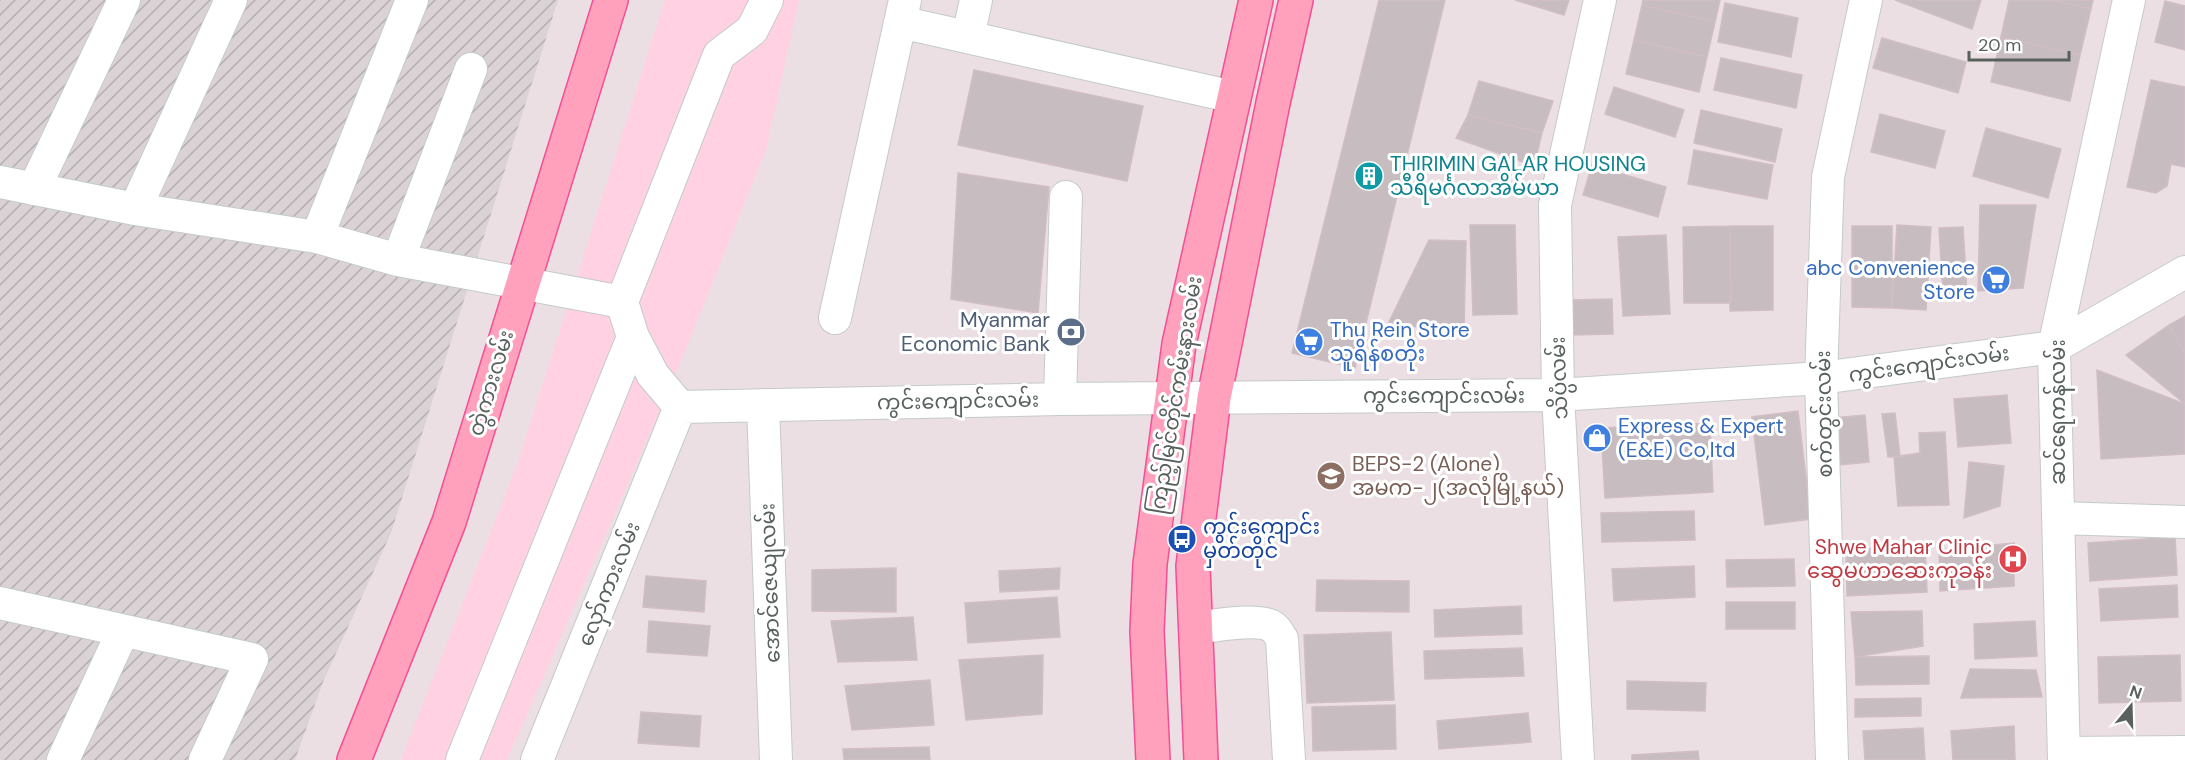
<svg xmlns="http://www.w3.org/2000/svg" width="2185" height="760" font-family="'DM Sans','Noto Sans Myanmar',sans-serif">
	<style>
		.commercial { fill: #ffd1e2 }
		.industrial { fill: url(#industrial-furrows) }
		.building { fill: #c7bcc0; stroke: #d1bdc6; stroke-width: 1.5 }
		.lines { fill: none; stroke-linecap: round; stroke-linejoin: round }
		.minor-casing { stroke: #c3cbc7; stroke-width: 34 }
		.major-casing { stroke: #f64e94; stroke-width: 36 }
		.minor { stroke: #fff; stroke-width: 32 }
		.major { stroke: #ffa1bd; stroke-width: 33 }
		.labels { text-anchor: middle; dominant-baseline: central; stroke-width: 6; stroke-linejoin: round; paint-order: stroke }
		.culture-label { font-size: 21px; fill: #0d838f; stroke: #fff; text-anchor: start }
		.shop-label { font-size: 21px; fill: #366cbe; stroke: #fff; text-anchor: start }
		.service-label { font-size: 21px; fill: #4e5e75; stroke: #fff; text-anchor: end }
		.street-label { font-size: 21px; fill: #58615c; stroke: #fff }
		.education-label { font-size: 21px; fill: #785e54; stroke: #fff; text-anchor: start }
		.transit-label { font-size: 21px; fill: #164399; stroke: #fff; text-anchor: start }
		.health-label { font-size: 21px; fill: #be3a42; stroke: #fff; text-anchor: end }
	</style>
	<defs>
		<pattern id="industrial-furrows" width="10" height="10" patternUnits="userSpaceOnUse" patternTransform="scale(1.5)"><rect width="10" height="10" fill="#dad2d5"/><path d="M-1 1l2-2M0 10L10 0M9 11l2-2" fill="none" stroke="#b4aeb0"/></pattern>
	</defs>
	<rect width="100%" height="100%" fill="#ecdfe3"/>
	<path class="commercial" d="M665 0H799L766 150 674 378 507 760H401L517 465Z"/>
	<path class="industrial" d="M0 0H558L391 533 323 682 295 760H0Z"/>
	<path class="building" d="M1379 0H1445L1355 368 1292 353Z
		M1515 0H1569L1564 15Z
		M1643 0H1720L1715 22 1642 5Z
		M1895 0H1981L1972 29Z
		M2009 0H2051L2091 9 2080 55 2001 37Z
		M2051 0H2093L2091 9Z
		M2165 1 2185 6V50L2155 42Z
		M1725 3 1798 18 1791 57 1718 42Z
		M1642 5 1715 22 1707 57 1634 40Z
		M2001 37 2080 55 2070 101 1991 82Z
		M1882 38 1966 62 1958 93 1873 68Z
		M1634 40 1707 57 1699 92 1626 74Z
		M1721 58 1802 75 1796 108 1714 90Z
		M974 70 1143 106 1127 181 958 145Z
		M2151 80 2185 87V167L2171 164 2167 186 2156 193 2127 187Z
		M1479 81 1553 101 1542 133 1468 115Z
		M1614 87 1684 110 1675 137 1605 114Z
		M1701 110 1782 129 1775 162 1694 143Z
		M1880 114 1945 131 1935 168 1871 152Z
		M1468 115 1542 133 1534 166 1456 138Z
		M1986 128 2061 149 2048 198 1973 176Z
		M1694 150 1773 165 1767 199 1688 184Z
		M1592 165 1666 187 1658 217 1583 195Z
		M958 173 1049 187 1038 313 951 299Z
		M1980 205H2036L2023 288 1978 291Z
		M1470 225H1515L1517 314 1473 315Z
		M1897 225 1931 227 1926 310 1892 308Z
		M1730 226H1773V310L1730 311Z
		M1730 226 1731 303H1684L1683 227Z
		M1852 226H1892V308L1852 307Z
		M1963 227 1967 293 1943 295 1939 228Z
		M1666 235 1670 314 1623 316 1618 237Z
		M1429 240 1466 241 1464 328 1387 326Z
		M1612 299 1613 334 1572 335 1571 300Z
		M2185 316V355L2169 325Z
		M2169 325 2185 355V404L2126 355Z
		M2097 370 2185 404V454L2101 459Z
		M2007 395 2011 443 1958 447 1954 399Z
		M1798 411 1811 519 1765 525 1752 417Z
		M1895 413 1900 456 1888 457 1882 414Z
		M1865 415 1869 462 1838 465 1833 418Z
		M1710 423 1713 492 1605 498 1601 428Z
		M1945 432 1949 505 1898 506 1894 457 1920 453 1919 433Z
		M1969 462 2004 466 2000 506 1964 518Z
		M1694 511 1695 540 1602 542 1601 513Z
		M2175 537 2177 575 2090 581 2088 543Z
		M2014 543V586L1940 591 1939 550Z
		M1925 546 1927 592 1847 596 1846 550Z
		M1794 559 1795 586 1727 587 1726 560Z
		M1694 566 1695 597 1614 601 1612 569Z
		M896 568V612L812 611V570Z
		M1060 568 1059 589 1000 592 999 571Z
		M646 576 706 581 704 612 643 607Z
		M1317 580 1409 581V612L1316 611Z
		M2177 585 2178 617 2101 621 2099 589Z
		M1057 597 1060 637 968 643 965 603Z
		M1726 602H1795V629H1726Z
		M1521 606 1522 634 1435 637 1434 610Z
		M1922 611 1923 646 1855 657 1851 612Z
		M913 617 917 660 838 662 831 621Z
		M649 621 710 626 707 656 647 652Z
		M2035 621 2037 656 1975 659 1974 624Z
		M1391 632 1394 700 1307 703 1304 635Z
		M1522 648 1524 676 1425 679 1424 651Z
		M1043 655 1042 714 966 720 959 660Z
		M2180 655 2181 701 2099 703 2098 657Z
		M1929 656V684L1856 685 1855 657Z
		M1970 669 2036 670 2042 697 1961 698Z
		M930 680 934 725 852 730 845 686Z
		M1627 681 1706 683 1705 711 1627 709Z
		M1921 698V716L1855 717V699Z
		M1395 705 1396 749 1313 751 1312 707Z
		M641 712 701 716 699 747 638 743Z
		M1528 713 1531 742 1439 749 1437 721Z
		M2014 726 2015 760H1953L1951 731Z
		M1923 728 1925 760H1865L1863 731Z
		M929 747 930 760H844L843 749Z
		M1698 751 1699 760H1632V755Z"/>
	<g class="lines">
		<g class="minor-casing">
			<path id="minor" d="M900 22 1234 97
				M968 37 976 0
				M0 182 135 209 317 237 398 260 622 302
				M34 189 124 0
				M135 209 231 0
				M317 237 412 0
				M398 260 471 69
				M835 318 905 0
				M1060 399 1066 197
				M763 405 776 760
				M680 407 1060 399 1558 395 1821 378 2054 347 2185 272
				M680 407 653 375 633 337 622 302 719 55 752 30 767 0
				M2059 518 2185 522
				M0 603 252 659 205 760
				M1195 628C1213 626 1259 617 1273 627 1277 630 1279 634 1282 639L1289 760
				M2064 753 2185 752
				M63 760 123 631
				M462 760 633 337
				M537 760 680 407
				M1578 760 1558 395 1555 205 1600 0
				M1832 760 1821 378 1828 177 1866 0
				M2064 760 2054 347 2129 0"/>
		</g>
		<g class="major-casing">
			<path id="major" d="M354 760 449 522 611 0
				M1153 760 1147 631 1150 564 1179 344 1256 0
				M1201 760 1193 566 1214 398 1273 103 1296 0"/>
		</g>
		<use href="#minor" class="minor"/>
		<use href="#major" class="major"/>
	</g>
	<defs>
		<g id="building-disc" transform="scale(1.5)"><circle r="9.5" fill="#0f9aa8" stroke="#fff"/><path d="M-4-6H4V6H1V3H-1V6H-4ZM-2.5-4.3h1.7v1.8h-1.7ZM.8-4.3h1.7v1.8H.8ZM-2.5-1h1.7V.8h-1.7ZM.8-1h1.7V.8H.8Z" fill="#fff"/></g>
		<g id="supermarket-disc" transform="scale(1.5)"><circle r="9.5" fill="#3f7fe0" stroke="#fff"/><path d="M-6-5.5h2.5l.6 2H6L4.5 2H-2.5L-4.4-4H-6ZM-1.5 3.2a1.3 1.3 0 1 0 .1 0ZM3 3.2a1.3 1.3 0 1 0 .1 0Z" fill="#fff"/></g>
		<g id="bank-disc" transform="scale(1.5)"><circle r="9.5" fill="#5c6f8a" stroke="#fff"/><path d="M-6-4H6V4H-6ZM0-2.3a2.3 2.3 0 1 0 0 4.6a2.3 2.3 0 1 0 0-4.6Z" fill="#fff"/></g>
		<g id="shop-disc" transform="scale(1.5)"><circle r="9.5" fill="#3f7fe0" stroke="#fff"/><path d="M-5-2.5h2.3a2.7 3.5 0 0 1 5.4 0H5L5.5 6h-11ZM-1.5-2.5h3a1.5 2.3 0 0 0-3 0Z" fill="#fff"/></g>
		<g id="school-disc" transform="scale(1.5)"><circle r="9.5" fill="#8d6e63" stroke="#fff"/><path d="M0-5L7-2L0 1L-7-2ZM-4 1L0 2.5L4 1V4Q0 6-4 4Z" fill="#fff"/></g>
		<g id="bus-disc" transform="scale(1.5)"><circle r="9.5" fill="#1a4fb4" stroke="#fff"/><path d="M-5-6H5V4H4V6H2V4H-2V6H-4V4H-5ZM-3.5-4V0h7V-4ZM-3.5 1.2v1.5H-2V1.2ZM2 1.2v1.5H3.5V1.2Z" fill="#fff"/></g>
		<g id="hospital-disc" transform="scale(1.5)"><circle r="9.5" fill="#e0444e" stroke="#fff"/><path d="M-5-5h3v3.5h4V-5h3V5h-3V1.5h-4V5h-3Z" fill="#fff"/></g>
	</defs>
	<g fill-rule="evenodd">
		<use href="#building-disc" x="1369" y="176"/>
		<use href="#supermarket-disc" x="1996" y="280"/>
		<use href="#bank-disc" x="1071" y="332"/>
		<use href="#supermarket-disc" x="1309" y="342"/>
		<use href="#shop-disc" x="1597" y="438"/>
		<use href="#school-disc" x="1331" y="476"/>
		<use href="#bus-disc" x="1182" y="539"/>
		<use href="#hospital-disc" x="2013" y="559"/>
	</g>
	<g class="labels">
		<g class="culture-label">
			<text x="1390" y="164">THIRIMIN GALAR HOUSING<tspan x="1390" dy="24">သီရိမင်္ဂလာအိမ်ယာ</tspan></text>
		</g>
		<g class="shop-label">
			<text x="1975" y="268" text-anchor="end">abc Convenience<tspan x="1975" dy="24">Store</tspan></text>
			<text x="1330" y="330">Thu Rein Store<tspan x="1330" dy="24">သူရိန်စတိုး</tspan></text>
			<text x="1618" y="426">Express &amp; Expert<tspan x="1618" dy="24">(E&amp;E) Co,ltd</tspan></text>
		</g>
		<g class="service-label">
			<text x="1050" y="320">Myanmar<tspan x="1050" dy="24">Economic Bank</tspan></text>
		</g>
		<g class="street-label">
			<text transform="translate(1929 364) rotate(-8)">ကွင်းကျောင်းလမ်း</text>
			<text transform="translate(1559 378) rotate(-92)">သိပ္ပံလမ်း</text>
			<text transform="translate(491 383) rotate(-73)">တွဲကားလမ်း</text>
			<text transform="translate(1176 395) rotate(-81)">ကြည့်မြင်တိုင်ကမ်းနားလမ်း</text>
			<text x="1444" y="396">ကွင်းကျောင်းလမ်း</text>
			<text transform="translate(958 401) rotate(-1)">ကွင်းကျောင်းလမ်း</text>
			<text transform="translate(2058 412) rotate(-90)">ဆင်ရေကန်လမ်း</text>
			<text transform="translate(1824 414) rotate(-91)">စက်တွင်းလမ်း</text>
			<text transform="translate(770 583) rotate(-92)">အောင်ဇေယျလမ်း</text>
			<text transform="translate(609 584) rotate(-68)">လှော်ကားလမ်း</text>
		</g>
		<g class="education-label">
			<text x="1352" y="464">BEPS-2 (Alone)<tspan x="1352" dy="24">အမက-၂(အလုံမြို့နယ်)</tspan></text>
		</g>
		<g class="transit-label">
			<text x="1203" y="527">ကွင်းကျောင်း<tspan x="1203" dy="24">မှတ်တိုင်</tspan></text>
		</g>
		<g class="health-label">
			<text x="1992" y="547">Shwe Mahar Clinic<tspan x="1992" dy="24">ဆွေမဟာဆေးကုခန်း</tspan></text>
		</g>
	</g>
	<g transform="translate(2131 706) rotate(19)" stroke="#ffffff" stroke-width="4.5" paint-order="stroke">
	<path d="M0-4.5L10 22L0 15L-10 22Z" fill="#58615c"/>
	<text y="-9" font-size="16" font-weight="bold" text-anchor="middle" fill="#58615c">N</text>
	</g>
	<path d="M1969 51v9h100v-9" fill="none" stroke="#58615c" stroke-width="3"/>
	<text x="1978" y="51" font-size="18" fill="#58615c" stroke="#ffffff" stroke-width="4.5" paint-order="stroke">20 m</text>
</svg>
